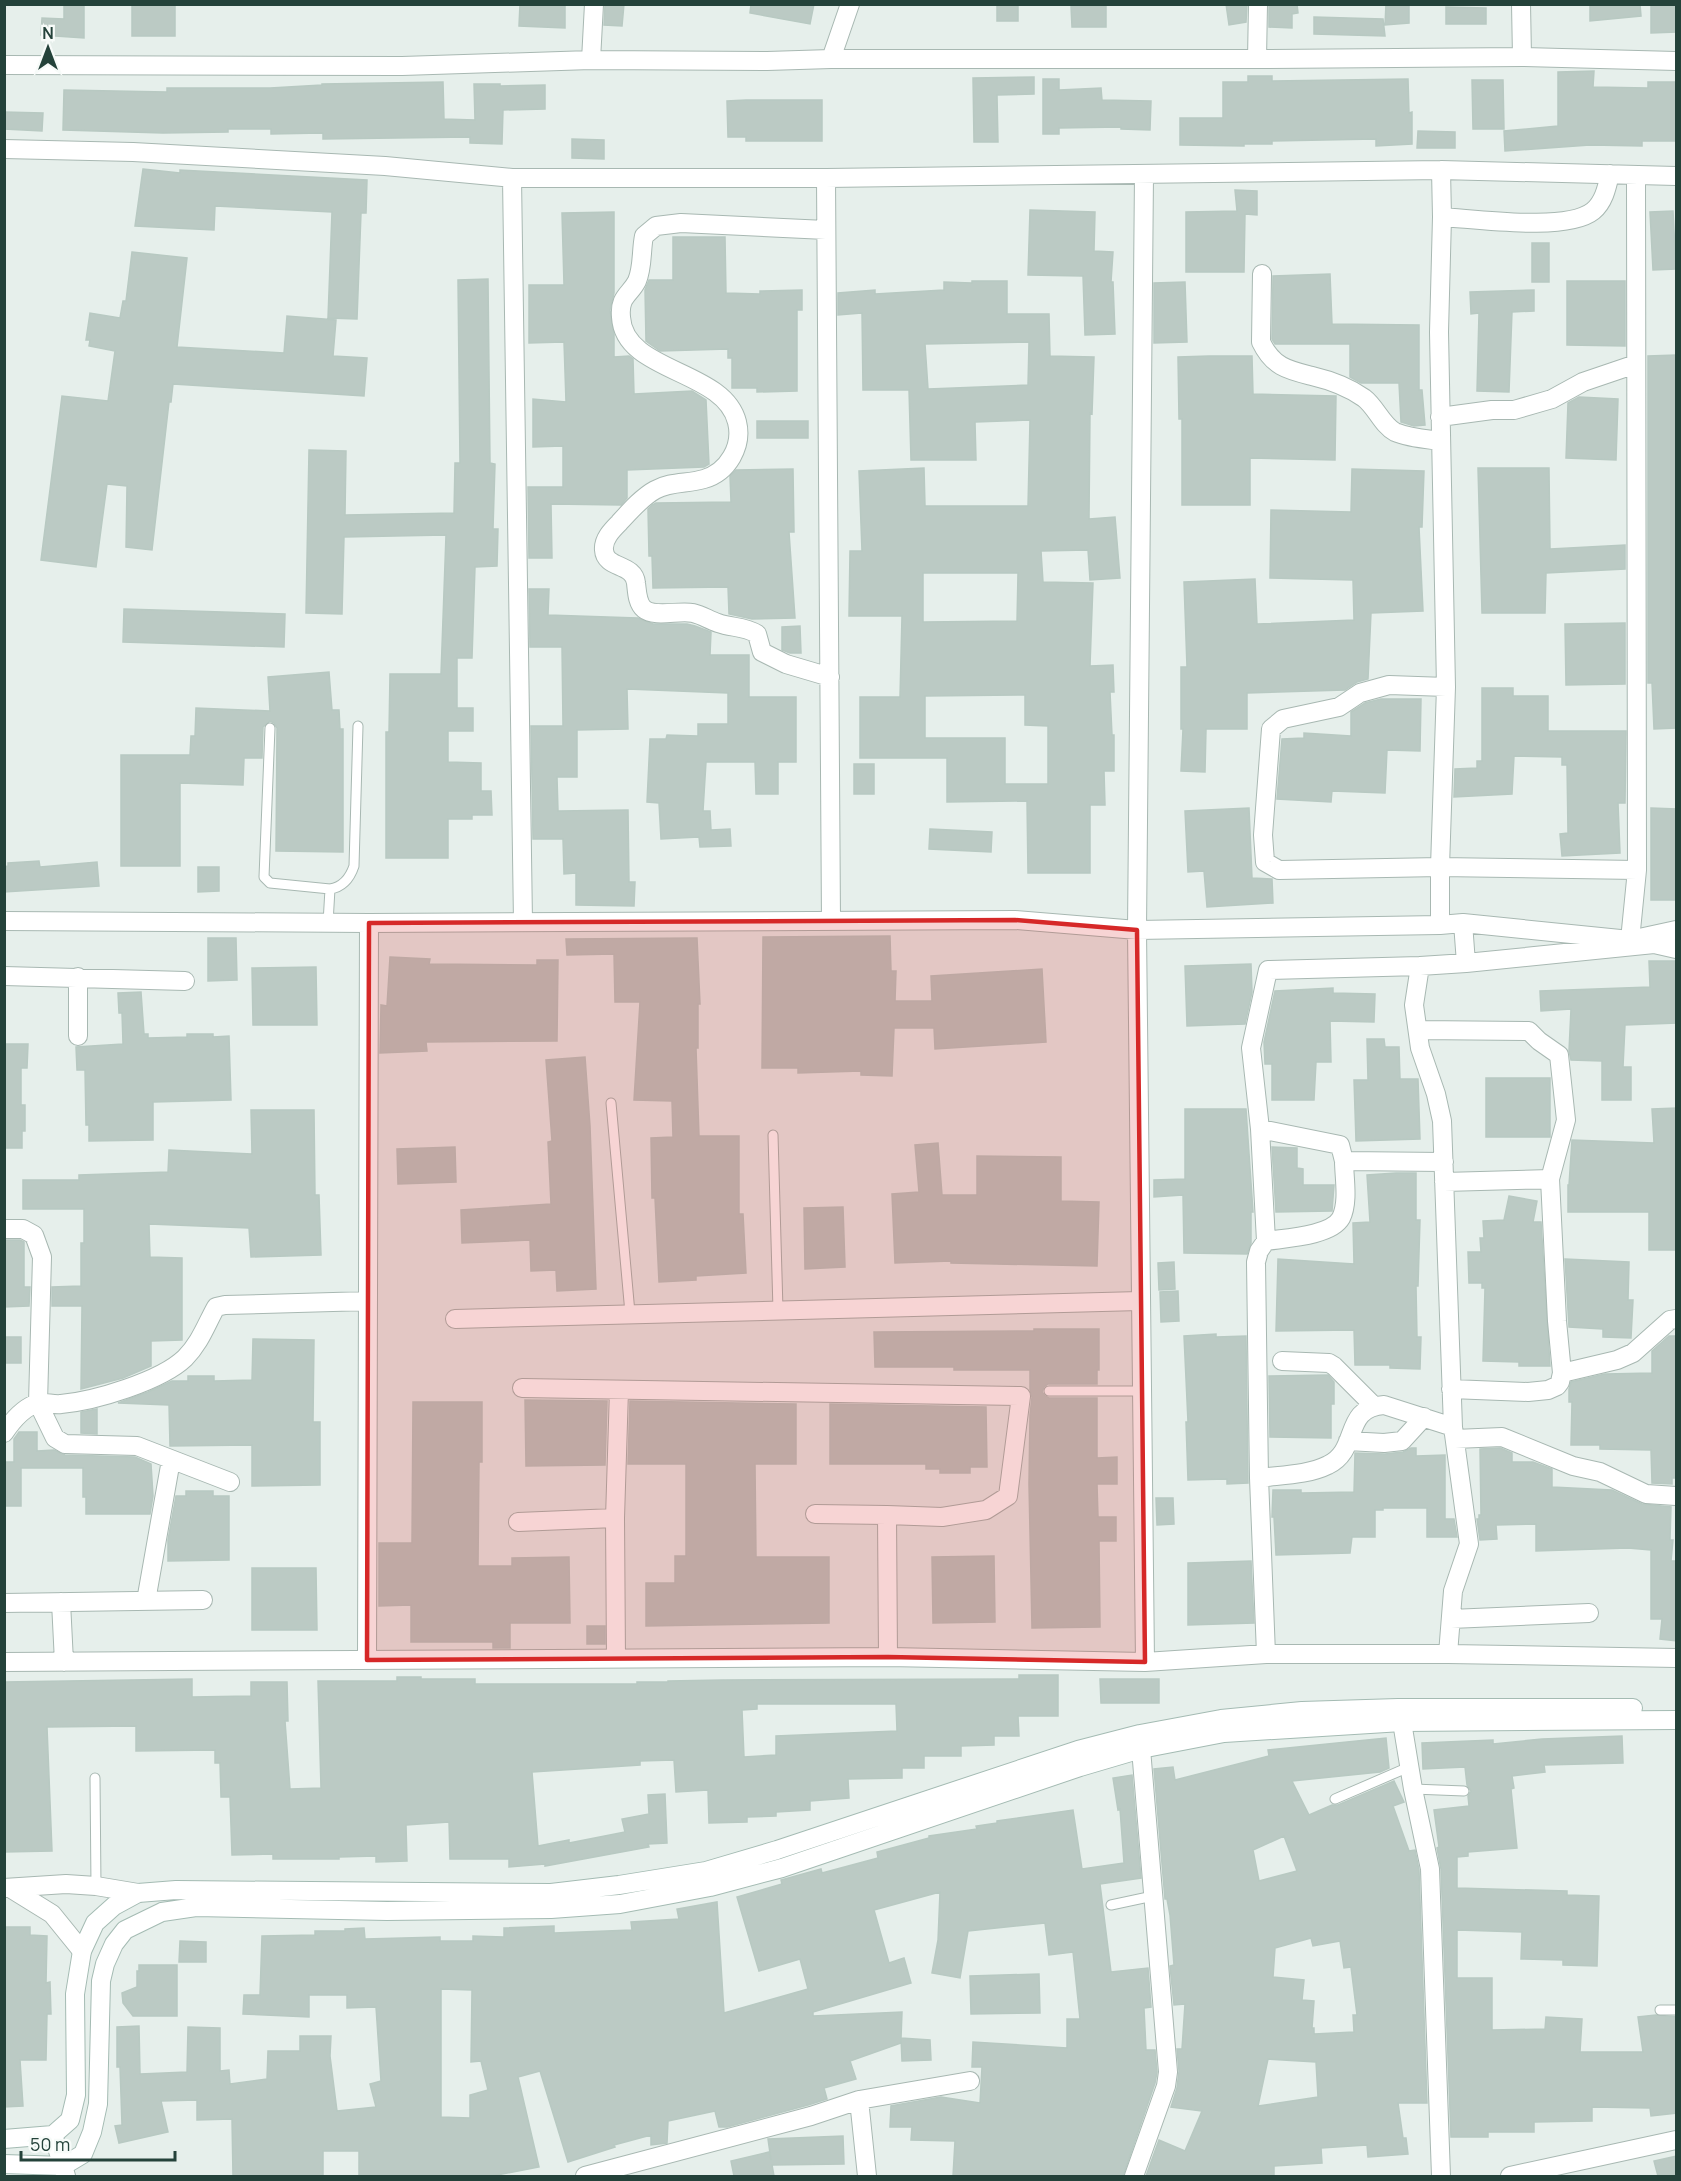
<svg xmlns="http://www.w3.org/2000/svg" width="1681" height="2181" font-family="Manrope,sans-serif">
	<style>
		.building { fill: #bbcac4; stroke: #b8c9c2; stroke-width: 1.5; fill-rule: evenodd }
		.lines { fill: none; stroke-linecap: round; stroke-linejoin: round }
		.lane-casing { stroke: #a8b8b2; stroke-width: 11 }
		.street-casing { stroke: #a8b8b2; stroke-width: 20 }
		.secondary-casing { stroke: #a4bbb3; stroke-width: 20 }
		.lane { stroke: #fff; stroke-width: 9 }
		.street { stroke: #fff; stroke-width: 18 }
		.secondary { stroke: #fff; stroke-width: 18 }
		.marked { fill: #d62828; fill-opacity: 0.2; stroke: #d62828; stroke-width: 4.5; stroke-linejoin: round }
	</style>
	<rect width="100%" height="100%" fill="#e6efeb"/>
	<path class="building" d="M64 4H84V38L41 35 42 18 64 19Z
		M132 4H175V36H132Z
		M520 4H565V28L519 26Z
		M605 4H624L622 26 604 25Z
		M751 4H814L810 24 750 13Z
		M997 4H1018V21H997Z
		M1226 4H1247L1246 22 1229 25Z
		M1269 4H1297L1298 13 1292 14V28L1269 27Z
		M1386 4H1409V23L1385 25Z
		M1590 4H1640L1641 16 1590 21Z
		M1651 4H1677V32L1651 33Z
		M1071 6H1106V27H1072Z
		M1446 7 1486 8V24H1446Z
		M1314 17 1383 19 1385 36 1314 34Z
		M1594 71 1593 87 1648 88V82H1677V141H1642V146L1590 145 1505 151 1504 131 1558 126V72Z
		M1248 76H1272V81L1408 79 1409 113 1412 112V144L1376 146V139L1272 141V144H1244V146L1180 145V118H1223V82H1248Z
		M1034 77V94L997 95 998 142H974L973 78Z
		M1043 79H1059V90L1101 88 1102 100 1151 101 1150 130 1121 129V127L1059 128V134H1043Z
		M1472 80H1503L1504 129H1473Z
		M443 82 444 119 475 120 474 84H500V86L545 85V109L503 110 502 144 470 143V137L323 139V133L271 134V129H228V132L163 133 63 130 64 90 167 92V88H270L322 85V84Z
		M746 100H822V141H746V137H728L727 101Z
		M4 112 43 113 42 131 4 129Z
		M1418 131 1455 132V148H1417Z
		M572 139 604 140V159L572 158Z
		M143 169 180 173V170L367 180 366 213H361L357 319 328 318 332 212 215 206 214 230 135 226Z
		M1235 190 1257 191V215L1245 214 1244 272H1186V212L1237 211Z
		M1030 210 1095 212 1094 251 1113 252 1111 282H1113L1115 334 1085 335 1083 276 1028 275Z
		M1673 211 1676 269 1653 270 1650 212Z
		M614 212V293L610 310 614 334V357L629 356 633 359 634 394 692 391 706 400 709 464 704 467 627 470V498L621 505 551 504 552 558H529L528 487H563V446L533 447V399L566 402 564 342 529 343V285H564L562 213Z
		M673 237H725L726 293 760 294V291L802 290V310H797V391L757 392V388H732V358H728V349L660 351 646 341 645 290 649 280H673Z
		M1532 243H1549V282H1532Z
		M132 252 187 258 177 347 284 353 287 316 336 320 333 356 367 358 364 396 173 384 171 402H169L152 550 126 547 127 486 107 484 96 567 41 560 62 396 108 401 115 351 89 346 90 340H86L90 313 120 318 123 301H126Z
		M1330 274 1332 324 1419 325V390H1422L1425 425 1414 426 1401 422 1399 383H1361L1350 377V344H1275L1272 339 1273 276Z
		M488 279 490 463 495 464 493 529H498L497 566 475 567 472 658H457V708H473V731H448V762L481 763V791H491L492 815H472V819H448V858H386V732H389L390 674H441L446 535 344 537 342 614 306 613 309 450 346 451 345 515 454 513 455 463H460L458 280Z
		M972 281H1007V314H1049L1050 356 1094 357 1092 414 1090 413 1089 519 1115 517 1120 578 1090 580 1088 550 1041 551 1043 582 1093 583 1090 666 1113 665 1114 692H1110L1112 735H1114V771H1104L1105 805H1090V873H1028L1027 801 947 802V758H860V697H900L902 616H849L850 551H862L859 471 924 468 925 506H1028L1030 420 975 422 976 460H911L909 390H863L862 313 838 315V293L875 290V294L944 290V282L972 283ZM1029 342 1028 385 928 389 925 344ZM923 573H1018L1017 621 923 622ZM1025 695V725L1048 726V784H1005V738H925V696Z
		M1567 281H1625V346L1567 345Z
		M1185 282 1187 342 1154 343V283Z
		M1534 290V311L1512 312 1509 392 1477 391 1479 313 1471 314 1470 292Z
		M1676 355 1677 728 1654 729 1652 683H1648V356Z
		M1209 356H1252L1253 394 1336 396 1335 460 1250 458V505H1182V419H1179L1178 357Z
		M1579 397 1618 399 1616 460 1566 458 1568 403Z
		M757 421H808V438H757Z
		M1478 468H1549L1550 549 1625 545V569L1546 573 1545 613H1482Z
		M793 469 794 532H789L795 618 752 619 729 614 728 587 653 588 652 556H649L648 509 652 505 656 503 731 502 730 476 736 470Z
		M1352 469 1424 471 1422 527H1419L1423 611 1371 613 1368 679 1357 682 1345 690 1247 693V729H1206L1205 772 1181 771 1183 729H1181V667H1187L1184 582 1255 579 1257 624 1354 620 1353 580 1270 578 1271 510 1351 512Z
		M529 589H549L548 615 638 618 653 624H687L695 626 711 632 710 655H749V697H796V762H778V794H756L755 762H706L703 811H710L711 830 730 829 731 846 700 847 699 837 661 839 659 803 647 802 650 739H666L667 735 698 736V724H728V693L627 689 628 729 577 730V777H557L558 811 628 810 629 882H635L634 906 576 905V873L564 874 563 839H533L531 726H563L562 647H530Z
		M124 609 285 614 284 647 123 642Z
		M1625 623V684L1566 685 1565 624Z
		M800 626 801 653H790L782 650V627Z
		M329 672 332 710H339L340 729H343V852L276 851 277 728 274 723 270 721 263 727 262 758H244L243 785 180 783V866H121V755H190L191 736H195L196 708 270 711 268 677Z
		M1482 688H1513V696H1548V731H1626L1625 803H1618L1620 853 1562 856 1560 834 1568 833 1567 765H1562V757L1514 756 1512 794 1454 797 1455 769 1477 768V761H1482Z
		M1381 699H1421L1420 751 1387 750 1385 793 1332 791 1331 802 1277 799 1282 739 1304 738V733L1351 736V712L1365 703Z
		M854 764H874V794H854Z
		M1249 808 1252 878 1272 879 1273 903 1207 907 1204 871 1188 872 1185 811Z
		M1651 808 1677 809V900H1651Z
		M930 829 992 832 991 852 929 849Z
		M39 861 40 867 97 862 99 886 4 892V867L8 866V863Z
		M198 867H219V891L198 892Z
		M890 936 891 971H896L895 1001H932L931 976 1042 969 1046 1042 935 1049 934 1028H894L892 1076 861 1075V1071L798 1073V1068H762L763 937Z
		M208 938H236L237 980 208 981Z
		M697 938 700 1004H698V1048H696L699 1136H739V1214H743L746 1273 696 1276V1280L659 1282 655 1198H652L651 1138 673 1137 672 1101 634 1100 640 1002H615L614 954 567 955 566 939Z
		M390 957 430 959 429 964 537 965V960H558L557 1041 426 1042 427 1051 380 1053 381 1005 387 1006Z
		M1649 961H1677V1023L1625 1025 1623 1067H1631V1100H1602V1061L1571 1060 1569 1051 1571 1009 1541 1011 1540 991 1650 987Z
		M1251 964 1252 992 1245 1024 1187 1026 1185 966Z
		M316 967 317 1025H253L252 968Z
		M1333 988V993L1375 994 1374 1022 1330 1021 1331 1062H1316L1314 1100H1272V1064H1265L1264 1042 1275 991Z
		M141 992 144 1034H148V1038L187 1037V1034H213V1037L229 1036 231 1100 153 1102V1140L89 1141V1125H86L85 1070H77L76 1047 123 1044 122 1013H119L118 993Z
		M1367 1039H1384L1385 1047H1399L1400 1079H1418L1420 1139 1356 1141 1354 1080H1368Z
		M4 1044H28L27 1068H21V1105H25V1131H22V1148H4Z
		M585 1057 590 1126 596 1289 557 1291 556 1270 531 1271 530 1240 462 1243 461 1210 551 1204 548 1142 552 1141 546 1060Z
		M1486 1078H1550V1137H1486Z
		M1677 1108V1250H1649V1212H1568V1185H1569L1572 1140 1654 1143 1652 1109Z
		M1185 1109H1246L1253 1212H1251V1243L1247 1254 1184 1253 1183 1195 1154 1197V1180L1185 1179Z
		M251 1110H314L315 1195H319L321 1255 251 1257 249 1228 149 1224 150 1257 182 1258V1340L151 1341V1366L123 1378 81 1389 82 1306H52V1287L81 1286V1243H84V1209H23V1180H79V1175L168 1172 169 1150 252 1154Z
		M938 1143 942 1195H977V1156L1061 1157V1201L1099 1202 1097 1266 951 1263V1261L895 1263 892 1194 919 1192 915 1145Z
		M455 1147 456 1182 398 1184 397 1149Z
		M1272 1147 1297 1148V1168L1303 1169V1185H1334L1332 1211 1276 1212Z
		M1396 1173H1416V1220H1420L1418 1286H1416L1417 1337H1421L1420 1369 1390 1368V1365H1355L1354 1330 1276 1331 1278 1259 1354 1264 1353 1223 1370 1222 1367 1175Z
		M1509 1196 1537 1201 1533 1222H1541L1550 1366H1519V1362L1483 1361 1485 1288H1482V1283H1469L1468 1252H1481L1480 1238H1484L1483 1221 1504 1220Z
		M843 1207 845 1267 805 1269 804 1208Z
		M4 1240H20L24 1242V1287H30L29 1306 4 1307Z
		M1565 1259 1629 1262 1628 1300H1633L1631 1338 1603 1337V1329L1569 1327Z
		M1174 1262 1175 1289 1159 1290 1158 1263Z
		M1178 1291 1179 1321 1161 1322 1160 1292Z
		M1034 1329H1099V1370H1097V1384H1048L1044 1387 1042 1392 1045 1396 1049 1398H1097V1458L1117 1457V1484H1097L1098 1517H1116V1541H1099L1100 1627 1032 1628 1029 1484 1030 1415 1032 1397 1030 1390V1370H954V1367H875L874 1332 1034 1331Z
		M1216 1334V1337L1246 1336 1248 1483 1227 1484V1479L1188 1480 1186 1422H1188L1184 1336Z
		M1669 1336H1677V1478H1672V1484L1652 1483 1651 1450 1600 1449V1445H1571L1572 1402H1569V1389L1571 1382 1605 1374 1652 1373V1351Z
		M4 1337H21V1363H4Z
		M253 1339 314 1340 313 1422H320V1485L252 1486V1445L170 1446 169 1405 118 1403 148 1392 172 1381H188V1376H214V1381L252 1380Z
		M1328 1375 1334 1382V1404H1331V1438L1270 1437 1269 1376Z
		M525 1400 607 1401 605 1465 526 1466Z
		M630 1401 796 1404V1464H755L756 1557H829V1623L646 1626V1583H675V1556H686V1464H628Z
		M413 1402H482V1462H479L478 1566H512V1558L569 1557 570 1623H510V1648H493V1642H411V1605L379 1606V1543H412Z
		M830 1404 986 1407 987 1467H970V1473H940V1469H926V1464H830Z
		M97 1409V1434L81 1433V1412Z
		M19 1432H37V1451L54 1450 65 1455 135 1457 151 1464 153 1496 150 1514H86V1497H83V1468H21V1506H4V1462H14V1439Z
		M1411 1448H1416V1456L1445 1455V1519H1454L1457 1537H1427V1508H1383V1510H1375V1537H1352L1350 1553 1276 1555 1274 1517H1272L1273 1490H1301V1493L1354 1492 1355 1453 1385 1454 1403 1452Z
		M1500 1448 1512 1453V1462H1533L1552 1469V1487L1612 1490 1642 1504 1671 1507 1670 1540H1673L1671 1561H1677V1641L1660 1639 1662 1619H1651V1550L1628 1548 1536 1551V1524L1496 1525 1497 1539 1480 1540 1477 1519H1479V1515H1481L1480 1449Z
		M186 1491H213V1496H229V1560L168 1561V1540L176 1496H186Z
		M1156 1498H1173L1174 1524 1157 1525Z
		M994 1556 995 1622 933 1623 932 1557Z
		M1251 1561 1254 1623 1188 1625V1563Z
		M252 1568H316L317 1630H252Z
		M587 1626H605V1644H587Z
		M1019 1675H1058V1716H1018L1019 1736H994V1745L961 1746V1756H924V1768H902V1778L848 1779 849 1798 810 1801V1810L776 1812V1816L747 1817V1822L709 1823 708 1790 676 1792 674 1760 640 1761V1765L532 1772 538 1846 569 1840V1843L625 1832 622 1819 649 1814 648 1795 665 1794 667 1843 648 1844 649 1847 545 1866V1864L509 1867V1859H450L449 1822 406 1825 407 1861 376 1862V1856L339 1857V1859H273V1854L232 1855 230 1797H221L220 1763H215V1750L136 1751V1726L47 1727 52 1851 4 1852V1682L192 1679V1697L251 1696V1682H287L288 1721H285L290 1789 321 1788 318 1681H397V1677H421V1679H475V1684H637V1682H668V1681L722 1680 1019 1679ZM757 1704H896L897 1731 776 1736V1755L744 1757 742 1710 757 1709Z
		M1100 1679H1159V1703H1101Z
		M1622 1736 1623 1763 1544 1765 1545 1772 1512 1776 1514 1788 1511 1789 1517 1848 1468 1852V1856L1457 1857V1888L1567 1891V1895L1599 1896 1597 1966 1563 1965V1960L1521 1959 1522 1932 1457 1930V1978H1492V2030L1545 2029 1546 2017 1582 2019 1580 2052H1643L1638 2017 1656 2015 1677 2017V2113L1651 2116 1650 2108 1592 2107V2121L1534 2122V2132H1488V2137H1451L1441 1869 1437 1848 1439 1847 1434 1810 1469 1806 1468 1796 1471 1791 1467 1785 1465 1767 1423 1769 1422 1743 1493 1740V1744L1542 1739Z
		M1386 1738 1389 1768 1380 1772 1292 1781 1309 1815 1332 1805H1338L1394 1781 1404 1802 1393 1806 1409 1851 1415 1850 1419 1870 1427 2103H1398L1403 2138H1406L1408 2154 1368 2157 1367 2145 1321 2148 1322 2163 1274 2166V2176H1146L1159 2140 1185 2151 1202 2111 1171 2107 1177 2088 1179 2071 1177 2049H1182L1185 2004 1174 2005 1170 1966 1174 1965 1170 1915 1167 1899H1165L1154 1769 1173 1767 1175 1780 1269 1756 1268 1750ZM1284 1836 1297 1871 1259 1881 1253 1850ZM1311 1938 1313 1946 1340 1941 1344 1968 1351 1967 1357 2015H1353L1354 2032 1314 2034V2028H1312L1314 2001 1302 2000 1304 1980 1273 1977 1275 1948ZM1268 2059 1316 2062 1318 2097 1258 2106Z
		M1132 1775 1141 1878 1100 1884 1111 1972 1148 1968 1151 2007 1144 2008 1146 2050H1155L1157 2072 1155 2083 1123 2176H953L955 2141 911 2140 912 2127H890L891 2106 941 2097 980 2103 982 2067H972L973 2042 1067 2048V2019H1080L1073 1952 1049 1955 1045 1923 968 1931 960 1978 932 1973 938 1940 940 1892 874 1910 889 1963 904 1958 911 1983 813 2012V2016L902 2012 901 2038 930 2040 931 2060 902 2061 901 2038V2043L850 2061 856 2079 824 2088 827 2099 808 2105 727 2127H719L715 2111 668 2121 667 2143 651 2145V2135L614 2145 615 2147 568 2162 540 2071 518 2077 539 2167 492 2176H359V2151H323V2176H233L232 2119 197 2120V2100L161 2101 168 2132 119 2143 115 2126 122 2125 120 2067H117V2027L139 2026 140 2074 187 2072 188 2027 220 2028V2071L229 2070 230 2084 267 2079 268 2051H300V2036H331L330 2056 337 2111 376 2107 370 2084 381 2081 376 2007 347 2008V1995H309V2017L243 2014 244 1995H260L262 1936 315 1935V1931H345V1929L364 1928 365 1939 440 1937V1941H473V1936L504 1937V1928L554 1926V1933L632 1930 631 1922 679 1919 677 1909 717 1902 724 2013 808 1989 800 1959 759 1971 737 1897 782 1884 781 1880 821 1869 822 1873 878 1858 877 1852 929 1838V1836L977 1829 976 1826 997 1823V1821L1073 1810 1082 1869 1124 1863 1120 1809 1118 1810 1113 1778ZM441 1989 472 1990 471 2062 481 2061 488 2090 470 2095V2118L441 2117Z
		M4 1927H30V1935L47 1936 46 1983 50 1982 51 2014H47L46 2060H20L23 2106 4 2107Z
		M180 1941 206 1942V1962H179Z
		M139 1965H177V2016H133L123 2003 122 1993 137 1987V1971H139Z
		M1039 1974 1040 2013 971 2014 970 1976Z
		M843 2136 844 2164 772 2165 774 2176H734L731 2161 769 2152 771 2160 768 2139Z
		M1677 2156V2176H1658L1654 2161Z"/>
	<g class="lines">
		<g class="lane-casing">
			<path id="lane" d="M270 728 264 877 270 883 330 889C343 887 350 878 354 866L358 726
				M328 923 330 889
				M611 1103 630 1313
				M773 1135 778 1310
				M1049 1391H1142
				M95 1778 96 1886
				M1413 1789 1464 1791
				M1335 1799 1409 1767
				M1111 1905 1153 1896
				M1660 2010H1676"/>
		</g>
		<g class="street-casing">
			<path id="street" d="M1521 4 1522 57
				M831 59 850 4
				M1257 59 1258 4
				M591 60 594 4
				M4 65 402 66 591 60 767 61 831 59H1257L1522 57 1676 61
				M4 149 133 152 385 166 512 178H826L1441 170 1676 176
				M1144 175 1137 930 1145 1662
				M512 178 523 922
				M826 178 831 921
				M1442 217C1477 219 1567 232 1593 211 1604 202 1607 187 1610 174
				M826 230 681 223 656 226 644 236C641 250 643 267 637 281 630 295 619 296 621 317 624 373 724 369 737 422 743 446 728 472 704 479 688 484 671 481 655 490 642 497 629 512 619 523 612 530 603 539 604 550 605 569 634 563 636 583 637 591 637 603 644 609 655 618 679 610 693 613 702 615 709 620 718 623 732 628 744 626 757 634L762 652 786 664 830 677
				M1262 274 1261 342C1273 367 1288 370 1312 376 1329 380 1350 388 1364 398 1376 407 1382 425 1395 432 1409 438 1426 439 1441 441
				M1440 417 1492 410H1514L1552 399 1583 382 1636 364
				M1446 687 1389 685 1360 693 1339 707 1283 719 1271 729 1263 835 1265 862 1279 870 1440 867 1637 870
				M4 921 369 923 1015 920 1137 930 1440 925 1463 923 1630 940 1676 930
				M1440 925V867L1446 687 1439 332 1442 217 1441 170
				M1630 940 1637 870 1636 176
				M1466 963 1654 944 1676 949
				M4 976 185 981
				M78 977V1036
				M1418 1030 1529 1031 1539 1041 1559 1055 1566 1120 1550 1179 1557 1321 1562 1373 1560 1382 1557 1386 1548 1390 1528 1392 1451 1389
				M1260 1129 1266 1241
				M1344 1161 1340 1145 1260 1129 1251 1048 1268 970 1420 966
				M1444 1182 1550 1179
				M4 1229H23L34 1235 42 1257 38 1403 55 1438 65 1444 137 1446 230 1482
				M455 1319 1140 1301
				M1282 1361 1329 1363 1334 1366 1374 1406
				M1562 1373 1617 1360 1633 1353 1670 1320 1676 1319
				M522 1388 1021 1396 1008 1496 986 1510 942 1517 887 1515
				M4 1433C12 1421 24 1407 38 1403 45 1402 54 1405 61 1404 95 1401 161 1381 185 1358 200 1343 206 1325 216 1307L225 1305 368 1301
				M1455 1439 1502 1437 1573 1466 1600 1472 1646 1494 1676 1496
				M1348 1441 1384 1443 1402 1441 1424 1417
				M1259 1478C1281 1475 1308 1475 1328 1465 1360 1450 1342 1408 1384 1405L1453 1427
				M815 1514 887 1515 888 1657
				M615 1518 619 1390
				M518 1522 615 1518 616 1659
				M146 1601 171 1460
				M61 1602 64 1662
				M4 1603 203 1600
				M1451 1619 1589 1613
				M1266 1654 1259 1478 1256 1262 1259 1251 1266 1241C1285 1238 1331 1236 1341 1218 1349 1202 1344 1177 1344 1161L1444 1162
				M1448 1654 1453 1591 1469 1544 1453 1427 1442 1121 1436 1094 1420 1048 1414 1005 1420 966 1466 963 1463 923
				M367 1660 369 923
				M4 1662 888 1657 1145 1662 1266 1654H1448L1676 1658
				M1402 1722 1413 1789 1430 1869 1441 2176
				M4 1888 66 1884 96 1886 138 1893
				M10 1888 52 1914 82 1951
				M859 2100 867 2176
				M53 2135 66 2176
				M585 2176 811 2116 859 2100 970 2081
				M1134 2176 1166 2086 1168 2072 1141 1749
				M1510 2176 1676 2140"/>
		</g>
		<g class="secondary-casing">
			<path id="secondary" d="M4 2139 53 2135 70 2120 76 2095 75 1994 82 1951 95 1923 114 1906 138 1893 176 1890 551 1893 619 1885 706 1871 777 1850 1078 1750 1140 1734 1221 1719 1302 1711 1398 1708H1633
				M4 2164 63 2166 83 2154 92 2132 98 2104 101 1981 105 1964 114 1944 125 1930 162 1912 196 1907 387 1911 551 1909 620 1904 710 1887 782 1868 1080 1767 1141 1749 1224 1733 1402 1722 1676 1720"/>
		</g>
		<use href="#lane" class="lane"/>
		<use href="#street" class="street"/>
		<use href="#secondary" class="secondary"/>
	</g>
	<path class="marked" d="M1015 920 1137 930 1145 1662 888 1657 367 1660 369 923Z"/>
	<rect width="1681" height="2181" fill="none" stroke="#24423a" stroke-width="12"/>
	<g transform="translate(48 48)" stroke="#f7fbf9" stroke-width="4.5" paint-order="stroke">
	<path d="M0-4.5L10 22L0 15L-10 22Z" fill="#24423a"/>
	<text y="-9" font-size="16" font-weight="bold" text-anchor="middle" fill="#24423a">N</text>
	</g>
	<path d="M21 2151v9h154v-9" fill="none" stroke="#24423a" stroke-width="3"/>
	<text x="30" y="2151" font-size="18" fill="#24423a" stroke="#f7fbf9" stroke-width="4.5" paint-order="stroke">50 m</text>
</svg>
